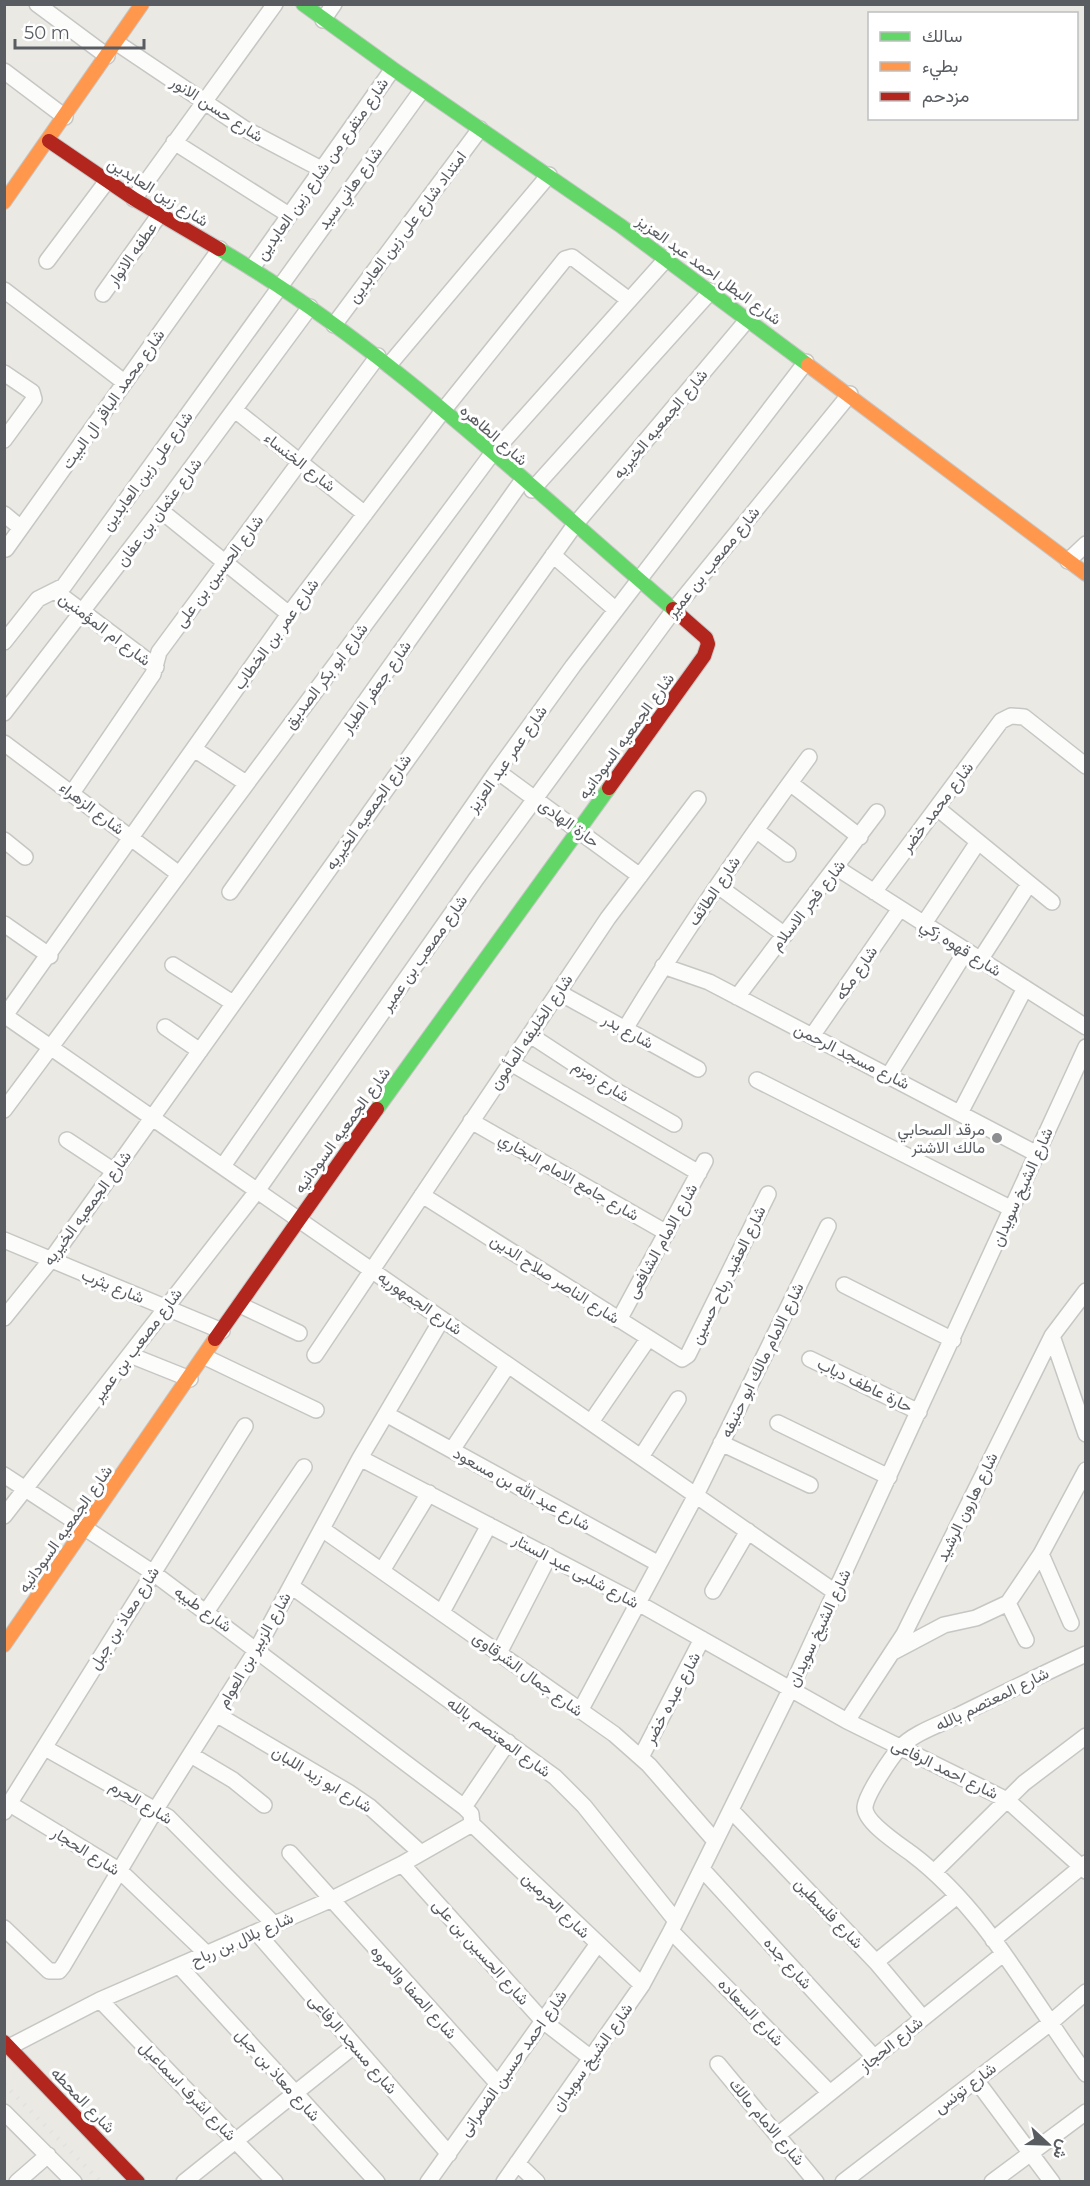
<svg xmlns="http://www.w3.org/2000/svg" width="1090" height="2186" font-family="Montserrat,Vazirmatn,sans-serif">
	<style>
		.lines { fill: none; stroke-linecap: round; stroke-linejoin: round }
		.street-casing { stroke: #c6c6c4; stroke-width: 18 }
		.fast-casing { stroke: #c6c7c6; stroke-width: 16 }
		.slow-casing { stroke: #c6c7c6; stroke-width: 16 }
		.jam-casing { stroke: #c6c7c6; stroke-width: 16 }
		.street { stroke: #fcfcfb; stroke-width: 15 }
		.fast { stroke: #63d668; stroke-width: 14 }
		.slow { stroke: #ff974d; stroke-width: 14 }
		.jam { stroke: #b3261e; stroke-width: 14 }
		.rail { stroke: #e2e2e1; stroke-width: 4.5; stroke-dasharray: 1.5 8; stroke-linecap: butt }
		.poi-dot { fill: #8c8e90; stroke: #fff; stroke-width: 2 }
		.labels { text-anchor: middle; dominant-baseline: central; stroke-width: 6; stroke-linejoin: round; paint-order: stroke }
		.street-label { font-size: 16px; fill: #595d62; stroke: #fff }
		.poi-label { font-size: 16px; fill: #595d62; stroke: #fff; text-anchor: end }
	</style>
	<rect width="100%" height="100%" fill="#eae9e4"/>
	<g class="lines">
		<g class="street-casing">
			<path id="street" d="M37 4 107 56
				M323 20 334 4
				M117 43 245 129 321 169
				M4 71 65 117
				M174 142 289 215
				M134 199 275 4
				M47 261 107 181
				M252 268 392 70
				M4 290 124 382
				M103 294 160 214
				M334 325 480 129
				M389 365 549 175
				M4 373 32 392 34 399 4 440
				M235 410 365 514
				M532 490 711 291
				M160 510 289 614
				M4 514 21 528
				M6 549 220 249
				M553 555 616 610
				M1068 561 1086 544
				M55 591 156 667
				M4 642 38 599 64 586 422 90
				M4 713 160 510 310 307
				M4 743 179 874
				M194 749 246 783
				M497 771 640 876
				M790 783 860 837
				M72 793 153 674 159 652 378 356
				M937 808 1052 902
				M756 830 788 854
				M4 840 25 857
				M837 868 1086 1027
				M718 886 785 935
				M230 892 522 481
				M874 892 1001 721 1011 716 1024 717 1086 766
				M4 924 50 956
				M923 925 978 842
				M980 960 1029 884
				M173 965 233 1003
				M663 966 709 982 1037 1154
				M558 992 698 1069
				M737 997 877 812
				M4 1015 835 1592
				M4 1017 289 614 442 412 565 259 572 257 629 300
				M165 1027 200 1051
				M625 1029C682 935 744 845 809 757
				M530 1035 611 1088 674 1124
				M812 1036 899 910
				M511 1063 699 1173
				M889 1075 966 951
				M757 1080 1012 1209
				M4 1110 491 455 667 258
				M960 1113 1025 988
				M471 1121 667 1233
				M67 1140 114 1171
				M223 1166 497 771 573 666 806 362
				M422 1195 682 1359 688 1355 768 1194
				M4 1240 222 1331
				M844 1285 953 1340
				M240 1305 299 1333
				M4 1318 50 1261 574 526 748 319
				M619 1320 705 1161
				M1052 1336 1086 1434
				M130 1355 190 1379
				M315 1355 608 918 698 799
				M205 1357 316 1410
				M810 1359 919 1412
				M386 1414 659 1564
				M591 1422 648 1339
				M778 1423 889 1477
				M721 1443 810 1485
				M452 1450 508 1365
				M641 1457 678 1399
				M360 1458 638 1603 847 1721 1007 1800 1086 1871
				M4 1475 152 1572 464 1807 471 1814 472 1824
				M4 1516 257 1191 476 879 673 611 850 394
				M322 1529 614 1734 649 1765 715 1841
				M1041 1554 1071 1623
				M383 1569 429 1493
				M291 1586 555 1777 584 1806 676 1921
				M713 1591 748 1531
				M1008 1603 1026 1640
				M206 1612 304 1467
				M442 1612 489 1525
				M893 1652 944 1625 976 1618 1008 1603 1041 1554 1086 1470
				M499 1653 549 1556
				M1086 1654C1042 1674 998 1696 955 1717 938 1725 912 1734 900 1748 891 1757 866 1795 865 1807 864 1822 900 1845 912 1854 986 1910 1031 1999 1086 2074
				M580 1711 696 1495 828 1226
				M216 1714 348 1792 370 1807 421 1853
				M847 1721 904 1634 1052 1336 1086 1291
				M45 1748 168 1817 275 1925
				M191 1755 233 1780 264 1805
				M641 1757 702 1639
				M10 1804 120 1871 208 1955
				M464 1807 508 1742
				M731 1810 876 1962 923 2018
				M4 1812 245 1426
				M472 1824 642 1985
				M290 1853 498 2084
				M402 1864 543 2021 591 2058
				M702 1869 874 2057
				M935 1871 1024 1783 1086 1736
				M4 1928 49 1971H59L63 1966 156 1809 257 1649 360 1458 442 1319
				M671 1931 830 2093
				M257 1933 449 2154
				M993 1940 1086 1863
				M876 1962 957 1896
				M180 1967 377 2182
				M100 2000 275 2182
				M9 2047 100 2000 330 1900 402 1864 472 1824
				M718 2064 816 2182
				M976 2080 1052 2182
				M4 2112 74 2182
				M779 2134 1003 1954
				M517 2163 537 2182
				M17 2182 48 2155
				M184 2182 354 2046
				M428 2182 597 1945
				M504 2182 642 1985 671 1931 791 1688 1086 1047
				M843 2182 1049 2024 1086 1992
				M992 2182 1086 2112"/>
		</g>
		<g class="fast-casing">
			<path id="fast" d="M303 4 393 69 621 226 808 365
				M219 249C384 345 528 485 673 609
				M377 1109 609 788"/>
		</g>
		<g class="slow-casing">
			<path id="slow" d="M4 202 142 4
				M808 365 1086 574
				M4 1645 215 1339"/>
		</g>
		<g class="jam-casing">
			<path id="jam" d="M49 141 134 199 219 249
				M609 788 704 656 708 644 706 638 673 609
				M215 1339 377 1109
				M4 2042 138 2182"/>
		</g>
		<use href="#street" class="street"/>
		<use href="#fast" class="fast"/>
		<use href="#slow" class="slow"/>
		<use href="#jam" class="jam"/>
		<path class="rail" d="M4 2084 101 2182"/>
	</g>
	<circle class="poi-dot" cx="997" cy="1138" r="6"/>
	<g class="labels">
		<g class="street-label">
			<text transform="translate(217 109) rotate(33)">شارع حسن الانور</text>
			<text transform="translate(322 169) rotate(-55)">شارع متفرع من شارع زين العابدين</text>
			<text transform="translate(350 188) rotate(-54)">شارع هاني سيد</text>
			<text transform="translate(158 192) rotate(32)">شارع زين العابدين</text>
			<text transform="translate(407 227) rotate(-53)">امتداد شارع على زين العابدين</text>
			<text transform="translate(132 254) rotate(-55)">عطفه الانوار</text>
			<text transform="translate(709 270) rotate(36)">شارع البطل احمد عبد العزيز</text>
			<text transform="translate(113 399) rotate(-55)">شارع محمد الباقر ال البيت</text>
			<text transform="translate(660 424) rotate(-50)">شارع الجمعيه الخيريه</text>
			<text transform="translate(494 435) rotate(41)">شارع الطاهره</text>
			<text transform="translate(300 462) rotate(38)">شارع الخنساء</text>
			<text transform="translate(147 471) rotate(-54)">شارع على زين العابدين</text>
			<text transform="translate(159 512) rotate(-53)">شارع عثمان بن عفان</text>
			<text transform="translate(713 562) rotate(-51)">شارع مصعب بن عمير</text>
			<text transform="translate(219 571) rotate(-53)">شارع الحسين بن على</text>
			<text transform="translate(105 629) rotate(37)">شارع ام المؤمنين</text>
			<text transform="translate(276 634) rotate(-54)">شارع عمر بن الخطاب</text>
			<text transform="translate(326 676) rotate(-53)">شارع ابو بكر الصديق</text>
			<text transform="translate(376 687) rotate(-55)">شارع جعفر الطيار</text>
			<text transform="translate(626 736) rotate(-54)">شارع الجمعيه السودانيه</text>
			<text transform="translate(507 759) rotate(-55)">شارع عمر عبد العزيز</text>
			<text transform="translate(937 807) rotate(-53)">شارع محمد خضر</text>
			<text transform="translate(92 808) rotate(37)">شارع الزهراء</text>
			<text transform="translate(368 812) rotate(-55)">شارع الجمعيه الخيريه</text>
			<text transform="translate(569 823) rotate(36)">حارة الهادى</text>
			<text transform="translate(714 891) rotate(-56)">شارع الطائف</text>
			<text transform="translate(808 905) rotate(-52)">شارع فجر الاسلام</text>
			<text transform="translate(961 948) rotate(32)">شارع قهوه زكي</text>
			<text transform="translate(424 953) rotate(-55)">شارع مصعب بن عمير</text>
			<text transform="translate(856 973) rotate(-55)">شارع مكه</text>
			<text transform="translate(628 1031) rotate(29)">شارع بدر</text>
			<text transform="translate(531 1032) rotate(-56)">شارع الخليفه المأمون</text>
			<text transform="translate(852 1056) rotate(27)">شارع مسجد الرحمن</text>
			<text transform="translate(601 1081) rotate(32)">شارع زمزم</text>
			<text transform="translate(342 1130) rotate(-54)">شارع الجمعيه السودانيه</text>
			<text transform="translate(569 1177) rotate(30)">شارع جامع الامام البخاري</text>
			<text transform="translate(1022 1187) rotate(-66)">شارع الشيخ سويدان</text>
			<text transform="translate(87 1208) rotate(-54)">شارع الجمعيه الخيريه</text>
			<text transform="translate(662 1241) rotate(-61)">شارع الامام الشافعى</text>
			<text transform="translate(728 1275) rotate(-64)">شارع العقيد رباح حسين</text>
			<text transform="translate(555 1279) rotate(33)">شارع الناصر صلاح الدين</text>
			<text transform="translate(113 1286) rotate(22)">شارع يثرب</text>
			<text transform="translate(420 1303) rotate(35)">شارع الجمهوريه</text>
			<text transform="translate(137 1345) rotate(-53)">شارع مصعب بن عمير</text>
			<text transform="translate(762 1360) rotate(-64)">شارع الامام مالك ابو حنيفه</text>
			<text transform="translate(865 1385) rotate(26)">حارة عاطف دياب</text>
			<text transform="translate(522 1489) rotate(29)">شارع عبد الله بن مسعود</text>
			<text transform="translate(967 1507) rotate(-64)">شارع هارون الرشيد</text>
			<text transform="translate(65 1529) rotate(-55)">شارع الجمعيه السودانيه</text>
			<text transform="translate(576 1571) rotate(28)">شارع شلبى عبد الستار</text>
			<text transform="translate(203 1609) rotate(36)">شارع طيبه</text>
			<text transform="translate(124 1618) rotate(-58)">شارع معاذ بن جبل</text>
			<text transform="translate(819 1628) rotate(-65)">شارع الشيخ سويدان</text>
			<text transform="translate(254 1650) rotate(-60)">شارع الزبير بن العوام</text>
			<text transform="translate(528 1674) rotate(36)">شارع جمال الشرقاوى</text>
			<text transform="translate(672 1698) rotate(-62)">شارع عبده خضر</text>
			<text transform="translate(992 1699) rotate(-26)">شارع المعتصم بالله</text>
			<text transform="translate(499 1737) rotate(36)">شارع المعتصم بالله</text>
			<text transform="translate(945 1769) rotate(26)">شارع احمد الرفاعى</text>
			<text transform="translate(322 1779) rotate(31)">شارع ابو زيد اللبان</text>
			<text transform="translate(141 1802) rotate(31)">شارع الحرم</text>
			<text transform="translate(86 1851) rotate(32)">شارع الحجار</text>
			<text transform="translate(556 1905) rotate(44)">شارع الحرمين</text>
			<text transform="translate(829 1913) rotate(46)">شارع فلسطين</text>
			<text transform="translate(242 1939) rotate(-24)">شارع بلال بن رباح</text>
			<text transform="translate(481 1952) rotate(48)">شارع الحسين بن على</text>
			<text transform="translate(788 1963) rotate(48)">شارع جده</text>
			<text transform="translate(414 1992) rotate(48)">شارع الصفا والمروه</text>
			<text transform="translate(751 2012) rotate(46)">شارع السعاده</text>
			<text transform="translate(353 2044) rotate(49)">شارع مسجد الرفاعى</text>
			<text transform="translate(891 2044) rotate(-39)">شارع الحجاز</text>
			<text transform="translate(592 2057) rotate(-55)">شارع الشيخ سويدان</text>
			<text transform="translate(513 2063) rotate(-55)">شارع احمد حسين الضمرانى</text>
			<text transform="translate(278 2075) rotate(48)">شارع معاذ بن جبل</text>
			<text transform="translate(965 2088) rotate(-37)">شارع تونس</text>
			<text transform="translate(188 2091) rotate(46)">شارع اشرف اسماعيل</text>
			<text transform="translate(83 2100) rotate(46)">شارع المحطه</text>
			<text transform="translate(767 2122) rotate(50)">شارع الامام مالك</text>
		</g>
		<g class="poi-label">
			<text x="985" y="1129">مرقد الصحابي<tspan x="985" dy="18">مالك الاشتر</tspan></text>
		</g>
	</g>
	<rect width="1090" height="2186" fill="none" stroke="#595d62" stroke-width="12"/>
	<rect x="868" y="12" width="210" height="108" fill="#ffffff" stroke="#bdbec0" stroke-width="1.5"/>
	<rect x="880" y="32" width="30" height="9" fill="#63d668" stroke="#bdbec0" stroke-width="1.5"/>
	<text x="922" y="42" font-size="18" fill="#595d62">سالك</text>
	<rect x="880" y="62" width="30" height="9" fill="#ff974d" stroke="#bdbec0" stroke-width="1.5"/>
	<text x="922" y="72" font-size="18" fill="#595d62">بطيء</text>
	<rect x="880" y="92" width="30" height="9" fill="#b3261e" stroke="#bdbec0" stroke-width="1.5"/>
	<text x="922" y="102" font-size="18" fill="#595d62">مزدحم</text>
	<g transform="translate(1048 2144) rotate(112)" stroke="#ffffff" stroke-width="4.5" paint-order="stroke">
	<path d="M0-4.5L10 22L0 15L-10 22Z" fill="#595d62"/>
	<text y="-9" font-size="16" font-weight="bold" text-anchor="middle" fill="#595d62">ش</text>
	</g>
	<path d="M15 39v9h129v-9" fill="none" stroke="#595d62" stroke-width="3"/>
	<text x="24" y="39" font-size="18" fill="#595d62" stroke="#ffffff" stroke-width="4.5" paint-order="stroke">50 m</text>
</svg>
